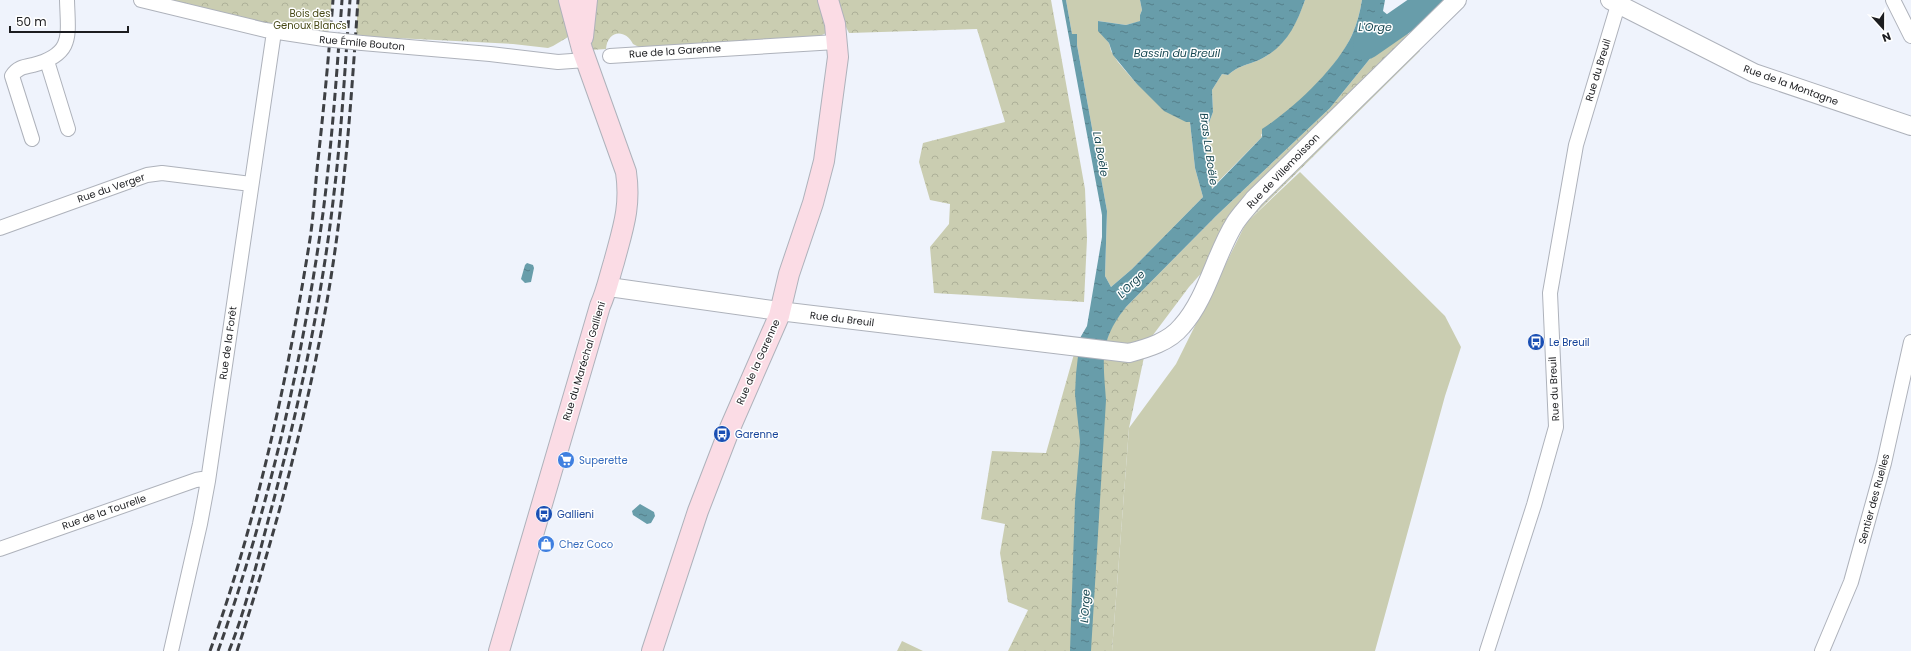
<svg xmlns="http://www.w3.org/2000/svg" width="1911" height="651" font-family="Poppins,sans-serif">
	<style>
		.grass { fill: #cacdb1 }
		.forest { fill: url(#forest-crowns) }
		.water { fill: url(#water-ripples) }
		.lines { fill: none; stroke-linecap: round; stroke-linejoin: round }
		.river { stroke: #689daa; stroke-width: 28 }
		.minor-casing { stroke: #aeb2bb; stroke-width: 16 }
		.tertiary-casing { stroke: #aeb2bb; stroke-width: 20 }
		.secondary-casing { stroke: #aeb2bb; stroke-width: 22 }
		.minor { stroke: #fff; stroke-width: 14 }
		.tertiary { stroke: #fff; stroke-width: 18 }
		.secondary { stroke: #fbdce5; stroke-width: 20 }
		.rail { stroke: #3e4044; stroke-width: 3; stroke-dasharray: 8 4; stroke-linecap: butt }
		.minor-bridge-casing { stroke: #aeb2bb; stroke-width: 16; stroke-linecap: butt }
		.minor-bridge { stroke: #fff; stroke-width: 14 }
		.labels { text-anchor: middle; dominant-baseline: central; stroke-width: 3; stroke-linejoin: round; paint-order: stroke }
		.park-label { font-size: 10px; fill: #484a17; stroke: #fff }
		.street-label { font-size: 10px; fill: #1c1d20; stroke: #fff }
		.transit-label { font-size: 10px; fill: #164399; stroke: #fff; text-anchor: start }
		.shop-label { font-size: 10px; fill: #366cbe; stroke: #fff; text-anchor: start }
		.water-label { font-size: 11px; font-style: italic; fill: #194953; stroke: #fff }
	</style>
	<defs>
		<pattern id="forest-crowns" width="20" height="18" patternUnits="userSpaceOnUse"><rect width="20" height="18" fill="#cacdb1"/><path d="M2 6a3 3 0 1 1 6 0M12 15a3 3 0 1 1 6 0" fill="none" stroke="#adb098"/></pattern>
		<pattern id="water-ripples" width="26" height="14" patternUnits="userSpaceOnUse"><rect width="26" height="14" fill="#689daa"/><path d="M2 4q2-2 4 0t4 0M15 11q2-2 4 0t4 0" fill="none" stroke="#557f8a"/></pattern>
	</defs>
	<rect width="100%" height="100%" fill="#eff3fc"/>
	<path class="grass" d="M1066 0H1140L1142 10 1140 15 1141 21 1126 25 1098 21 1099 31 1109 43 1111 51 1118 62 1136 83 1190 122 1195 168 1203 197 1132 269 1111 287 1105 276 1107 211 1077 45V34H1072Z
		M1305 0H1362C1360 12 1357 24 1352 35 1340 62 1311 91 1289 111 1279 119 1267 124 1261 135L1262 137 1211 189 1206 166 1207 128 1213 112 1212 90 1222 74 1228 75C1238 66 1247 65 1259 60 1284 48 1296 25 1305 0Z
		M1300 172 1445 316 1461 347 1445 396 1375 651H1112L1129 428 1176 364 1246 223Z"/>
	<path class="forest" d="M141 0H332L328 36Z
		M358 0H1051L1085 189 1087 239 1084 302 934 293 930 247 949 224 950 204 930 200 919 162 923 143 1005 122 977 29 849 33 845 25H827L826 33 820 36 649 47H639L633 44C625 28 607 31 606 49L591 50 589 35 568 37 553 46 548 48 513 44 356 36Z
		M1404 28 1420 51 1246 223 1189 287 1147 343 1129 428 1112 651H1008L1028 610 1008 602 1000 553 1005 524 981 519 992 451 1046 453 1076 347 1105 350C1107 332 1115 320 1126 307L1216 216 1330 108 1381 45Z
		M902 641 923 651H897Z"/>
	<path class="water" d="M1062 0H1066L1072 34H1077V45L1107 211 1105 276 1111 287 1132 269 1203 197 1195 168 1190 122H1186L1164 111 1136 83 1113 55 1109 43 1098 31V21L1126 25 1140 21V15L1142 10 1140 0H1305C1296 26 1285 48 1259 60 1247 65 1238 66 1228 75L1222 74 1212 90 1213 112 1207 128 1206 166 1212 189 1262 137V129C1292 110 1337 68 1352 35 1357 24 1360 12 1362 0H1385L1383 11 1404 28 1381 45 1330 108 1216 216 1126 307C1099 341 1103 359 1106 400L1091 651H1070L1075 502 1080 441 1075 394 1076 374 1080 338 1087 326 1102 237V215Z
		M527 263 533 265 534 268 531 282 525 283 521 279 525 265Z
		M640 504 654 512 655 516 651 523 647 524 633 515 632 511Z"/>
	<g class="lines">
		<path class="river" d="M1367 45 1432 0"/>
		<g class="minor-casing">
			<path id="minor" d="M141 0 265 30 324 39
				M1893 0 1911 36
				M362 43 490 54 558 62 586 60
				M610 56 836 42
				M47 61 68 129
				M32 139 12 76C17 68 23 67 33 65 74 54 68 36 67 0
				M0 228 147 175 162 173 251 184
				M0 549 196 480 202 479 208 481
				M171 651 200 524 208 481 274 32
				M1487 651 1534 505 1556 427 1550 293 1576 145 1618 5
				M1822 651 1851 582 1884 463 1911 342"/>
		</g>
		<g class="tertiary-casing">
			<path id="tertiary" d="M1610 0 1754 73 1911 126
				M609 287 779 311 1129 353C1148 348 1169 342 1182 326 1207 298 1215 255 1235 223 1240 215 1248 207 1254 199L1457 0"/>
		</g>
		<g class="secondary-casing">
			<path id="secondary" d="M583 37 587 0
				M499 651 600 306C607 290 609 278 614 262 623 228 631 207 626 172L582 49 569 0
				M652 651 698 511 730 428 779 316 789 274 813 203 824 161 838 57 835 24 828 0"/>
		</g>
		<use href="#minor" class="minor"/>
		<use href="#tertiary" class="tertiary"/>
		<use href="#secondary" class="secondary"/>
		<path class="rail" d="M210 651C257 520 288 377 310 239 314 213 315 186 318 160 324 106 329 53 333 0
			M218 651C268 511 303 360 323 213 332 142 337 71 342 0
			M229 651C247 606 258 557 271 510 299 406 322 300 334 193 342 129 345 64 350 0
			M237 651C273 540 304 427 325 312 344 209 351 104 358 0"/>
		<g class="minor-bridge-casing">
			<path id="minor-bridge" d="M324 39 362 43"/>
		</g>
		<use href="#minor-bridge" class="minor-bridge"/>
	</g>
	<defs>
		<g id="bus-disc" transform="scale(0.9)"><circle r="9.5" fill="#1a4fb4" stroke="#fff"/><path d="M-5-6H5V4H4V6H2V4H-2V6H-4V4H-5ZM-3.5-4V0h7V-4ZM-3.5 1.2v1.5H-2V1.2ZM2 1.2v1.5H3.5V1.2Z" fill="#fff"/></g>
		<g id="supermarket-disc" transform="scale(0.9)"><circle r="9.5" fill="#3f7fe0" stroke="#fff"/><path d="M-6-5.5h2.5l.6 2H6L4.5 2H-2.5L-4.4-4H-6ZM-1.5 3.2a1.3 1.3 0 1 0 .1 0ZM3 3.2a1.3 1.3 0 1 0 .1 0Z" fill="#fff"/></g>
		<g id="shop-disc" transform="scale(0.9)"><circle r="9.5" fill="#3f7fe0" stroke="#fff"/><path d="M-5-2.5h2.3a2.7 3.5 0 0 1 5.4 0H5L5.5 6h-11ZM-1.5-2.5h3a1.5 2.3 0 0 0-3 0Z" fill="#fff"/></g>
	</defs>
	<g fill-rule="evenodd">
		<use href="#bus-disc" x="1536" y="342"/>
		<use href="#bus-disc" x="722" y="434"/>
		<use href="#supermarket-disc" x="566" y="460"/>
		<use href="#bus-disc" x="544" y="514"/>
		<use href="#shop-disc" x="546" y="544"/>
	</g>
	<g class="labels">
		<g class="park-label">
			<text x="310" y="13">Bois des<tspan x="310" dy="12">Genoux Blancs</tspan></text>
		</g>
		<g class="street-label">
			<text transform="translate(362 43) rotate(5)">Rue Émile Bouton</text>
			<text transform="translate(675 51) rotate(-4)">Rue de la Garenne</text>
			<text transform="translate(1598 70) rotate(-73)">Rue du Breuil</text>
			<text transform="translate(1791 85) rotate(20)">Rue de la Montagne</text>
			<text transform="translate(1283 171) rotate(-46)">Rue de Villemoisson</text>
			<text transform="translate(111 188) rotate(-19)">Rue du Verger</text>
			<text transform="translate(842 319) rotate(7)">Rue du Breuil</text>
			<text transform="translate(228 343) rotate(-82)">Rue de la Forêt</text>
			<text transform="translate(584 361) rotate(-73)">Rue du Maréchal Gallieni</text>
			<text transform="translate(758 362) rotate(-66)">Rue de la Garenne</text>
			<text transform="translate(1554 389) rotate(-93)">Rue du Breuil</text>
			<text transform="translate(1874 499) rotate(-75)">Sentier des Ruelles</text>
			<text transform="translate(104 512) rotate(-19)">Rue de la Tourelle</text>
		</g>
		<g class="transit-label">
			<text x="1549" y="342">Le Breuil</text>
			<text x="735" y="434">Garenne</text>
			<text x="557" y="514">Gallieni</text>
		</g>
		<g class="shop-label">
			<text x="579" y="460">Superette</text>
			<text x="559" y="544">Chez Coco</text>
		</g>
		<g class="water-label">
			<text x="1375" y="27">L'Orge</text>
			<text x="1177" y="53">Bassin du Breuil</text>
			<text transform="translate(1209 149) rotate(82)">Bras La Boële</text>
			<text transform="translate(1101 154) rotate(80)">La Boële</text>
			<text transform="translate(1131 284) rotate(-45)">L'Orge</text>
			<text transform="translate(1085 606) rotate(-87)">L'Orge</text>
		</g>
	</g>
	<g transform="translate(1883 28) rotate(159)" stroke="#ffffff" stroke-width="3" paint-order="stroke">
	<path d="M0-3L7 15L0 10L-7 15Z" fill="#1c1d20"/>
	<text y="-6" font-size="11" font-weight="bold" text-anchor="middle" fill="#1c1d20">N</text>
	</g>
	<path d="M10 26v6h118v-6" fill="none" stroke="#1c1d20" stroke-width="2"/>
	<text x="16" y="26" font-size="12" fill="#1c1d20" stroke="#ffffff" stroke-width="3" paint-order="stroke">50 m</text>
</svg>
